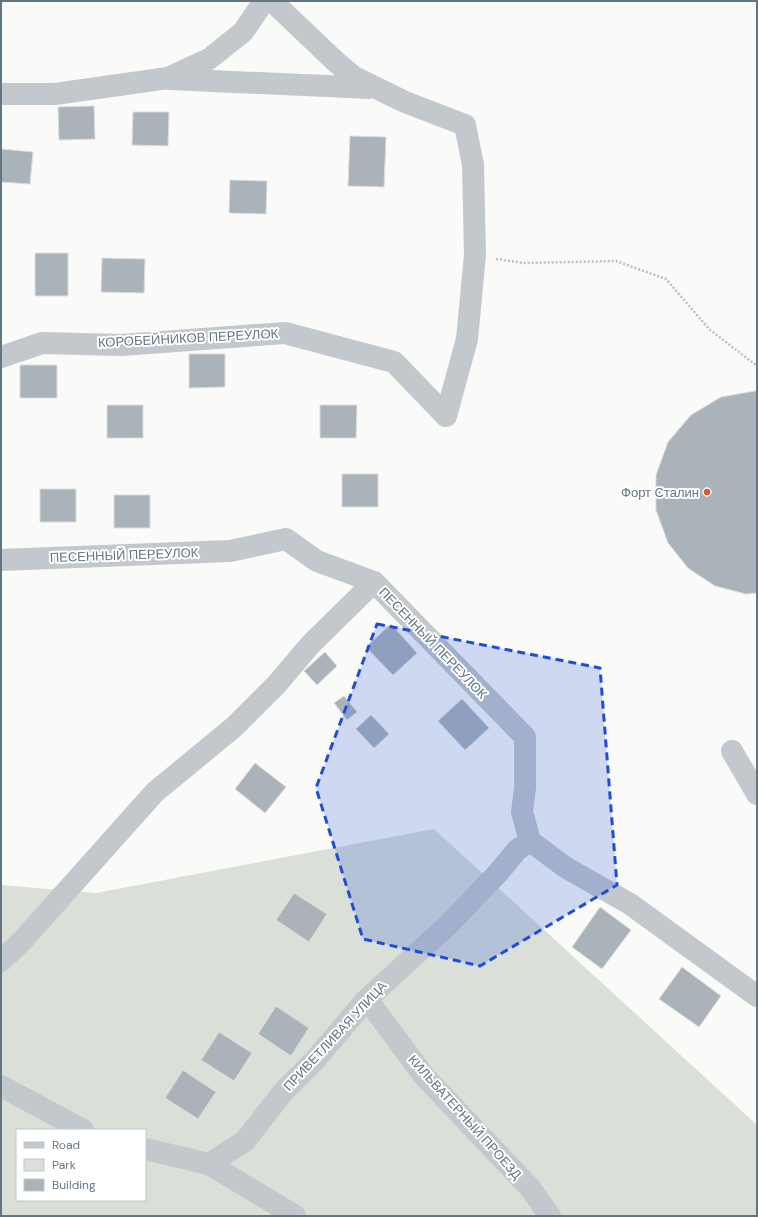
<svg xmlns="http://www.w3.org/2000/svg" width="758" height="1217" font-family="'DM Sans',sans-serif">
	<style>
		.green { fill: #dadfd7; fill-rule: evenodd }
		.building { fill: #aab3b9; stroke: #dcdcda }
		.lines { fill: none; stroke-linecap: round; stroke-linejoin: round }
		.path { stroke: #bbbfc2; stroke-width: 2.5; stroke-dasharray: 2 2; stroke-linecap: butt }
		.minor { stroke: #c3c8cc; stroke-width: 22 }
		.marked { fill: #1d4ed8; fill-opacity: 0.2; stroke: #1d4ed8; stroke-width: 3; stroke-dasharray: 8 5; stroke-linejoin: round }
		.poi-dot { fill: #e4572e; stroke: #fff; stroke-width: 1.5 }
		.labels { text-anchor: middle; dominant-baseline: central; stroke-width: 4; stroke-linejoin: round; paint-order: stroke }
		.street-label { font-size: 13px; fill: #657683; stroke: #fff }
		.poi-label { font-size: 13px; fill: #657683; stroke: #fff; text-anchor: end }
	</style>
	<rect width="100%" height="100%" fill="#fafaf8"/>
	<path class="green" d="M434 829 757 1125V1216H1V885L96 893ZM17 1130H145V1200H17Z"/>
	<path class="building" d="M94 106 95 139 59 140 58 107Z
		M133 112H169L168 146 132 145Z
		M350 136 386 137 384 187 348 186Z
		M1 149 33 152 30 184 1 182Z
		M230 180 267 181 266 214 229 213Z
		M35 253H68V296H35Z
		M102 258 145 259 144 293 101 292Z
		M189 354H225V387L189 388Z
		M20 365H57V398H20Z
		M755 391H757V593L746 594 715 586 688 568 668 543 656 510V475L668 442 691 415 721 397Z
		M107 405H143V438H107Z
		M320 405H357L356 438H320Z
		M342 474H378V507H342Z
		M40 489H76V522H40Z
		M114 495H150V528H114Z
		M391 624 417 653 393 675 366 647Z
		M325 652 337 666 317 685 304 671Z
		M344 696 357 712 347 720 334 703Z
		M462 699 489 728 465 750 438 721Z
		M371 715 389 734 374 748 356 729Z
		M255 763 286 787 265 813 235 789Z
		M294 893 327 914 309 942 276 920Z
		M600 907 631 930 602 969 572 947Z
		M682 967 721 996 699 1027 659 999Z
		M276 1006 309 1028 291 1056 258 1034Z
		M219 1032 252 1053 234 1081 201 1060Z
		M183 1070 216 1092 198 1119 165 1098Z"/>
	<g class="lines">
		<path class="path" d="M496 259 524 263 616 261 666 279 709 329 757 366"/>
		<path class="minor" d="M272 1 335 61 354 77 405 102 465 125 473 165 475 255 467 339 446 416
			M169 79 370 88
			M1 94H55L168 78 209 59 243 32 264 1
			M1 357 42 343 121 345 285 333 394 362 446 416
			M1 560 230 551 286 539 317 561 374 582 525 737V788L522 812 530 841 565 867 630 904 757 996
			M732 751 757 794
			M1 961 22 941 155 792 234 727 277 684 310 645 374 582
			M367 999 424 1076 531 1189 550 1216
			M1 1086 83 1130
			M145 1149 209 1164 295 1216
			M209 1164 245 1141 283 1092 314 1061 367 999 448 925 498 873 517 850 530 841"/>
	</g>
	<path class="marked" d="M377 624 600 668 617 885 480 966 363 939 316 788Z"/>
	<circle class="poi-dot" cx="707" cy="492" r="4"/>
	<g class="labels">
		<g class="street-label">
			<text transform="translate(188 338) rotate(-3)">КОРОБЕЙНИКОВ ПЕРЕУЛОК</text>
			<text transform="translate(124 555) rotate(-2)">ПЕСЕННЫЙ ПЕРЕУЛОК</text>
			<text transform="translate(433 643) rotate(46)">ПЕСЕННЫЙ ПЕРЕУЛОК</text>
			<text transform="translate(335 1036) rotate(-47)">ПРИВЕТЛИВАЯ УЛИЦА</text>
			<text transform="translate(465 1117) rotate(48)">КИЛЬВАТЕРНЫЙ ПРОЕЗД</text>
		</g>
		<g class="poi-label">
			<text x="699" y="492">Форт Сталин</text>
		</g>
	</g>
	<rect width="758" height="1217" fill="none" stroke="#657683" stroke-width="4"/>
	<rect x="16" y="1129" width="130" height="72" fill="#ffffff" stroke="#c1c8cd"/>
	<rect x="24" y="1142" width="20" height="6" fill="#c3c8cc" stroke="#c1c8cd"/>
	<text x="52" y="1149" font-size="12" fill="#657683">Road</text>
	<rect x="24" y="1159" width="20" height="12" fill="#dadfd7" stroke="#c1c8cd"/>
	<text x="52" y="1169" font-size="12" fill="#657683">Park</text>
	<rect x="24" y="1179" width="20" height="12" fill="#aab3b9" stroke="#c1c8cd"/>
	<text x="52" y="1189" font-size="12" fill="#657683">Building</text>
</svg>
